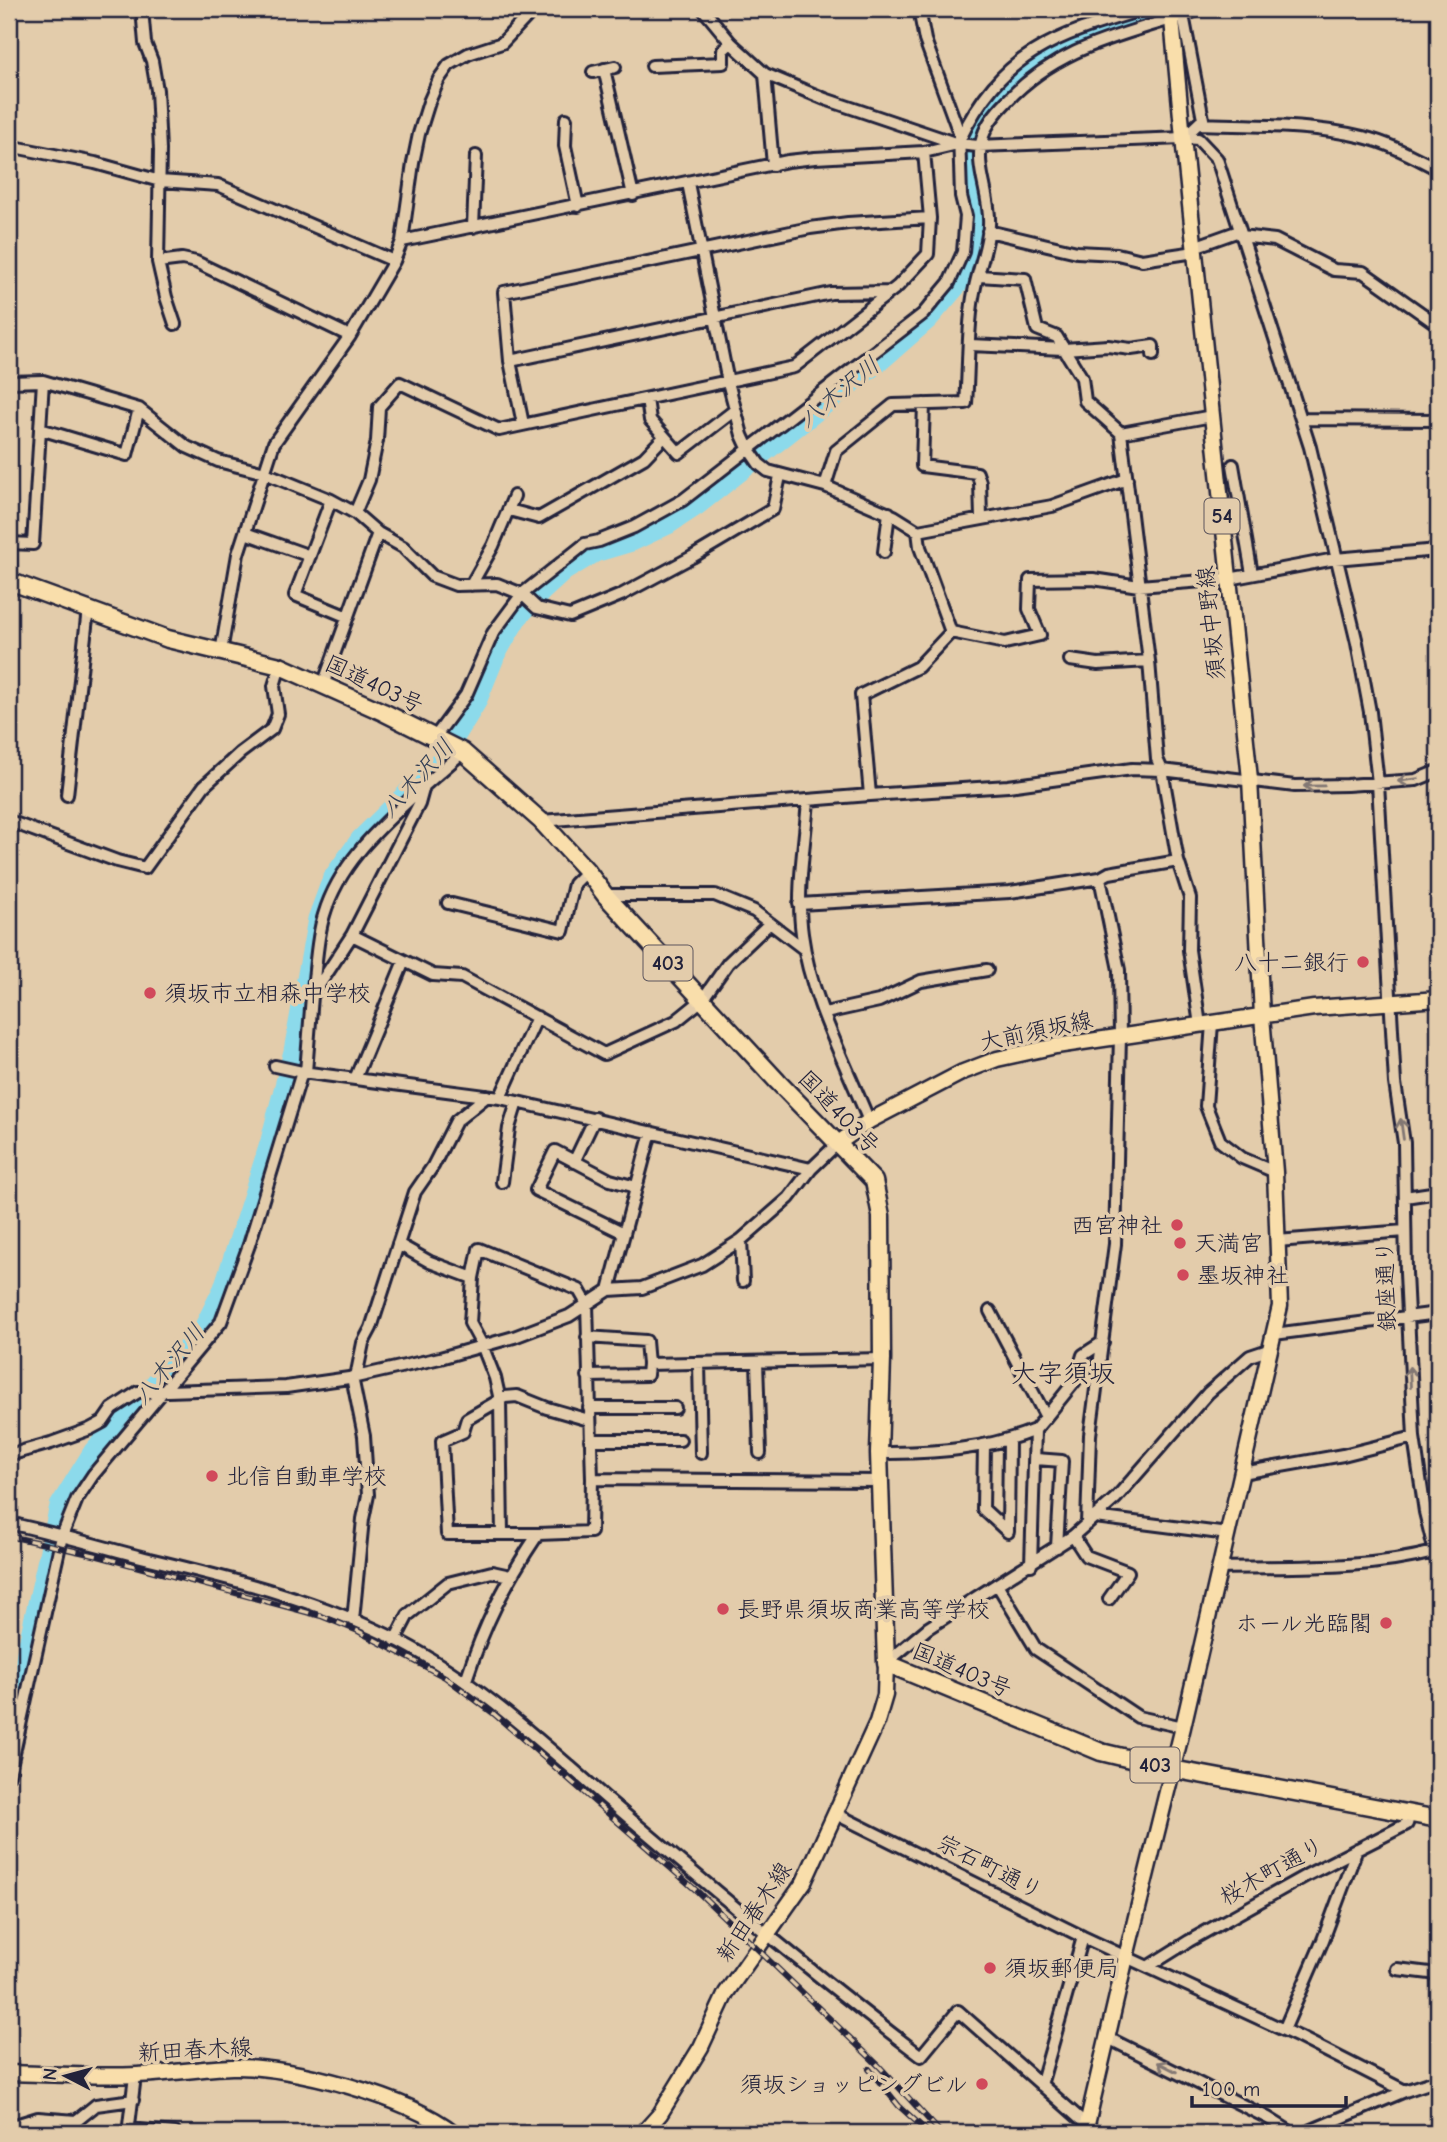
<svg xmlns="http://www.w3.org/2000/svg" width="1447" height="2142" font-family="'Comic Neue','Klee One',sans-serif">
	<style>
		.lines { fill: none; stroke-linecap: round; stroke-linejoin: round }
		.river { stroke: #8cdaeb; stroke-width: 19 }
		.minor-casing { stroke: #22223b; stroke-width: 16 }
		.major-casing { stroke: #22223b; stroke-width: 19 }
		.highway-casing { stroke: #22223b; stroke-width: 21 }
		.minor { stroke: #e3ccab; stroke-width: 10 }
		.major { stroke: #f9deab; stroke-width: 14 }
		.highway { stroke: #f9deab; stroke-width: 16 }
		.rail-casing { stroke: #22223b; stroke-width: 6 }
		.rail { stroke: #e3ccab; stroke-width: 3.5; stroke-dasharray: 10; stroke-linecap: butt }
		.oneway { stroke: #827773 }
		.poi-dot { fill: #d1495b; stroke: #e3ccab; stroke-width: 2.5 }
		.labels { text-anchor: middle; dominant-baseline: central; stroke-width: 7; stroke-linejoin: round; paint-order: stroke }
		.shield { fill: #e3ccab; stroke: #5c555d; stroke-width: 2 }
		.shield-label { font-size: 21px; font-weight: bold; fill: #22223b }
		.street-label { font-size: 23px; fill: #22223b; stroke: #e3ccab }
		.poi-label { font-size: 23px; fill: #22223b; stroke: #e3ccab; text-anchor: start }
		.water-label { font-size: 24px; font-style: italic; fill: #323e55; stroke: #e3ccab }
		.quarter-label { font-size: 26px; fill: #22223b; stroke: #e3ccab }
	</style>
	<rect width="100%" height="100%" fill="#e3ccab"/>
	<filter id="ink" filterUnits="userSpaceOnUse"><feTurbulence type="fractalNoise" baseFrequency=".0143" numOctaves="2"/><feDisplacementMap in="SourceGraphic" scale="14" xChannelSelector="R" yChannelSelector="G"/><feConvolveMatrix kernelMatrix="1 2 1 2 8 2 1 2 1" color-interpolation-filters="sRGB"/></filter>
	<g filter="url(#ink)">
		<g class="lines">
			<path class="river" d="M9 1728 59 1506 93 1451 201 1332 223 1288 269 1144 293 1051 317 919 332 878 360 839 444 756 477 702 496 655 517 619 542 592 565 571 595 553 632 542 668 525 697 506 882 360 929 319 958 285 972 247 974 210 971 161 975 129 992 103 1019 75 1039 59 1061 46 1170 9"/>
			<g class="minor-casing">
				<path id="minor" d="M142 9 145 43 152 61 157 90 160 150 158 262 166 297 175 324
					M703 9 731 43 765 74 825 99 958 144
					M652 66 723 63V50L731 43
					M604 69 633 195
					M593 72 615 67
					M765 74 773 165
					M566 119 565 146 578 206
					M1199 124C1253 126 1310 124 1363 137 1389 143 1414 157 1438 169
					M1183 138 1203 119 1183 15
					M959 141C1002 51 1055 36 1145 9
					M9 146 95 163 160 181 218 185 394 261
					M688 183 728 382 742 435 748 448 759 464 768 471 825 486 894 516 918 531 920 547 951 632 918 667 861 695 870 795
					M473 227 476 156
					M988 231 1077 252 1117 254 1142 260 1195 252
					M1241 236 1275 240 1334 270 1363 272 1438 325
					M402 241 788 161 815 158 924 152 958 144 978 146 1183 138 1198 139 1217 159 1310 447 1357 643 1370 712 1378 783 1395 1083 1404 1143 1406 1273 1414 1437 1425 1512 1438 1565
					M1194 247 1239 231
					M158 262 182 259 196 262 350 336
					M979 276 1025 279 1037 329 1057 337 1064 349 1108 346 1131 349 1153 346V355
					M970 345 1064 349 1082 378 1085 401 1121 433 1149 661 1157 759 1162 770 1178 861 1190 898 1189 950 1200 1025
					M510 361 831 293 890 292
					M9 382 43 381 139 409 187 447 218 461 265 473 331 500 355 513 378 533 323 685
					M647 399 650 420 679 453 735 410
					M924 404 922 466 977 473 980 482 981 518
					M1302 419 1438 420
					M523 424 510 361 504 292 810 228 848 223 930 218
					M40 429 127 455 139 409
					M1121 433 1212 416
					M1233 465 1252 574
					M780 476 773 509 692 557 621 595 570 616 537 608 522 594 585 544 599 541 634 527 683 500 923 314 949 283 963 252 966 216 961 196 959 133 925 40 919 9
					M825 486 836 451 893 405 966 403C969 368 967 326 974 292 978 269 988 248 989 225 991 194 973 167 983 136 987 123 998 110 1007 101 1063 42 1129 35 1201 9
					M331 500 295 595 348 617
					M509 510 539 518 644 458 664 437
					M355 513 369 480 377 441 379 407 400 383 499 430 794 367 898 286 928 254 930 218 924 152
					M918 531 1052 506 1127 479
					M245 533 310 556
					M378 533 403 547 432 576 456 585 497 584 522 594 493 633 466 695 435 737
					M9 543 33 544 43 381
					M9 546 11 582
					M884 552 889 513
					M471 585 493 546 514 496
					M951 632 1005 643 1040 635 1029 609 1030 580 1093 579 1139 586 1229 579 1335 559 1438 550
					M221 652 238 554 274 443 350 336 394 261 402 241 413 163 419 134 429 102 439 79 449 65 468 54 502 43 534 9
					M1070 660 1098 664 1149 661
					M463 752 424 786 419 804 352 935 433 975 462 977 604 1054 676 1021 702 1000 728 963 770 923
					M67 795 88 609
					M808 800C805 844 796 890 802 934 810 997 845 1062 869 1121
					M9 821 117 861 145 868 204 786 240 753 272 729 278 714 274 686 280 666
					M541 821 870 795 1008 786 1132 769 1162 770 1295 786 1347 785 1416 780 1438 771
					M605 895H715L754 911 804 949
					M448 903 563 931 574 884 587 871
					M799 904 1010 892 1100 878 1109 873 1178 861
					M312 996C316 970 316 940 324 915 340 861 383 825 422 788
					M825 1013 879 1001 921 981 987 970
					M1212 1023 1206 1106 1220 1141 1242 1158 1275 1172
					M275 1066 302 1072 500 1098 811 1169
					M306 1072 312 996 352 935
					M355 1079 404 961
					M500 1098 537 1017
					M574 1162 595 1118
					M502 1182 509 1128 517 1102
					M1405 1197 1438 1192
					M624 1233 536 1190 555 1151 610 1180 636 1187
					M741 1240 743 1281
					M1277 1241 1405 1231
					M398 1244 430 1262 473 1278
					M609 1290 651 1132
					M990 1311 1046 1417 1035 1430 1031 1565
					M1274 1334 1438 1313
					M587 1337 646 1341 648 1364
					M757 1362 760 1453
					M699 1363 701 1453
					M588 1376 647 1375 648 1364 882 1359
					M352 1377 364 1436 368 1495 363 1519 353 1620
					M356 1377 363 1343 371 1328 415 1192 433 1166 456 1121 487 1096
					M589 1408H675
					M1046 1417 1075 1381 1083 1355 1103 1342
					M590 1440H680
					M984 1445 983 1509 1008 1532 1009 1441
					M879 1453C933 1453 985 1450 1035 1430
					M9 1455 51 1443 90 1429 103 1422 112 1409 138 1392 286 1387 356 1377 440 1358 514 1337 569 1316 609 1290 642 1288 702 1265 741 1240 789 1198 811 1169 837 1144
					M1036 1459 1062 1461 1057 1547
					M1242 1473 1343 1455 1414 1437
					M592 1479 880 1481
					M1095 1517 1228 1534
					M9 1523C54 1533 99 1546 145 1558 233 1579 320 1600 401 1642 479 1683 541 1742 607 1799 710 1887 813 1974 921 2056L958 2011 1096 2133
					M1087 1524 1090 1435 1115 1244 1120 1036 1119 970 1100 878
					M538 1534H447L442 1441 463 1432 467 1419 505 1397 517 1396 547 1408 589 1420
					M1073 1536 1086 1556 1128 1572 1109 1599
					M1220 1568C1291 1566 1365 1570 1434 1552
					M997 1584 1036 1649 1138 1717 1183 1727
					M395 1640 408 1615 448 1583 492 1572 510 1576
					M886 1663 928 1628 1073 1536 1116 1498 1208 1393 1250 1356 1271 1349
					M466 1680C484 1625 505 1583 538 1534L591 1532 592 1479 587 1304 579 1290 479 1249 473 1278 470 1323 482 1345 495 1378 500 1400 502 1534
					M9 1775 62 1536 77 1499 93 1475 221 1322 249 1245 302 1072
					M836 1814 1083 1937 1299 2037 1405 2091
					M1149 1966 1189 1941 1307 1875 1407 1824 1410 1813
					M1397 1969 1438 1974
					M1284 2030 1323 1940 1357 1849
					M1108 2038 1268 2118 1292 2133
					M1041 2085 1083 1937
					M9 2127 38 2118 76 2121
					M129 2129 175 2133
					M64 2133 65 2130 96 2105 133 2100
					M128 2133 135 2076
					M1305 2133 1405 2091 1438 2080"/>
			</g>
			<g class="major-casing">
				<path id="major" d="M837 1144 869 1121 963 1072 997 1059 1056 1046 1314 1008 1438 999
					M9 2073C51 2074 94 2077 137 2075 169 2074 200 2068 232 2067 290 2065 409 2097 454 2133
					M643 2133 660 2114 701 2047 726 1993 804 1882 877 1722 885 1695 886 1663
					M1085 2133 1126 1957 1183 1727 1280 1306 1275 1172 1262 1016 1250 779 1183 138 1171 9"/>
			</g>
			<g class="highway-casing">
				<path id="highway" d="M9 581 168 639 280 666 383 712 463 752 541 821 587 871 605 895 778 1082 874 1181 881 1216 882 1359 879 1453 886 1663 1101 1752 1172 1769 1438 1819"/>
			</g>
			<use href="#minor" class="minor"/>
			<use href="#major" class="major"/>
			<use href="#highway" class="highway"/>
			<g class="rail-casing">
				<path id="rail" d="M9 1536 98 1556 321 1616 358 1631 445 1677 493 1713 698 1892 879 2066 941 2133
					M869 2069 899 2106 929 2133"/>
			</g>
			<use href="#rail" class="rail"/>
		</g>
		<defs><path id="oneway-shaft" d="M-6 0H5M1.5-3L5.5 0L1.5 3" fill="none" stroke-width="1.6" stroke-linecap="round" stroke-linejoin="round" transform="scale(1.75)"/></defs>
		<g class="oneway">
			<use href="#oneway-shaft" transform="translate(1408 780) rotate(172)"/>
			<use href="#oneway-shaft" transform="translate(1314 786) rotate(179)"/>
			<use href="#oneway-shaft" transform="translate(1402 1129) rotate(-98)"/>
			<use href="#oneway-shaft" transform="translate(1410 1377) rotate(-93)"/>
			<use href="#oneway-shaft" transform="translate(1167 2067) rotate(-153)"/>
		</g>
	</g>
	<g class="poi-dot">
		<circle cx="1363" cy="962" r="7"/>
		<circle cx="150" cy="993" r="7"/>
		<circle cx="1177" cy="1225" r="7"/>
		<circle cx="1180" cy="1243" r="7"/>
		<circle cx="1183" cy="1275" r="7"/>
		<circle cx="212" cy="1476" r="7"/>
		<circle cx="723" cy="1609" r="7"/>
		<circle cx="1386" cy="1623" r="7"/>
		<circle cx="990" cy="1968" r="7"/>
		<circle cx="982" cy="2084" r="7"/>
	</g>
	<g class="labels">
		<g class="shield">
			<rect x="1204.5" y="498.5" width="35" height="35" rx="5"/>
			<rect x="643.5" y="945.5" width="49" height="35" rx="5"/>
			<rect x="1130.5" y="1747.5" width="49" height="35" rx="5"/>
		</g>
		<g class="shield-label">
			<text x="1222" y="516">54</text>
			<text x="668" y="963">403</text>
			<text x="1155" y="1765">403</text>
		</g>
		<g class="street-label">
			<text transform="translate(1211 623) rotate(-96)">須坂中野線</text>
			<text transform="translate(374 684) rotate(25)">国道403号</text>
			<text transform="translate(1036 1031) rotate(-12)">大前須坂線</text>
			<text transform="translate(839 1112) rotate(46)">国道403号</text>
			<text transform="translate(1386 1286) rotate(-92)">銀座通り</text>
			<text transform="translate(962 1670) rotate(23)">国道403号</text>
			<text transform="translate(990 1867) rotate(27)">宗石町通り</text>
			<text transform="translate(1272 1871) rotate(-29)">桜木町通り</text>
			<text transform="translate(754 1912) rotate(-56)">新田春木線</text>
			<text transform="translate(195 2050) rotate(-3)">新田春木線</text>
		</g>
		<g class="poi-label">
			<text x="1349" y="962" text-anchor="end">八十二銀行</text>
			<text x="164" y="993">須坂市立相森中学校</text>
			<text x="1163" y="1225" text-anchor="end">西宮神社</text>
			<text x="1194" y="1243">天満宮</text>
			<text x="1197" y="1275">墨坂神社</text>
			<text x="226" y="1476">北信自動車学校</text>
			<text x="737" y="1609">長野県須坂商業高等学校</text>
			<text x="1372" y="1623" text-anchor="end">ホール光臨閣</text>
			<text x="1004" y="1968">須坂郵便局</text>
			<text x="968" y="2084" text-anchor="end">須坂ショッピングビル</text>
		</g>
		<g class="water-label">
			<text transform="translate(839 392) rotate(-39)">八木沢川</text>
			<text transform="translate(417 778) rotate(-48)">八木沢川</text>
			<text transform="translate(169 1364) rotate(-50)">八木沢川</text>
		</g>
		<g class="quarter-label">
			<text x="1063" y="1374">大字須坂</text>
		</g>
	</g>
	<rect width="1447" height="2142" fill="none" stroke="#e3ccab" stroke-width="35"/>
	<rect x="18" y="18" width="1412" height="2107" fill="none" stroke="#22223b" stroke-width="2.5" filter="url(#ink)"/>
	<g transform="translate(66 2076) rotate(276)" stroke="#e3ccab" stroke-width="5" paint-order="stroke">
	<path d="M0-5L12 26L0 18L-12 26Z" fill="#22223b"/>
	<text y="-10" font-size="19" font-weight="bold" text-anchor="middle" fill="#22223b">N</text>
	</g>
	<path d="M1192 2096v10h154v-10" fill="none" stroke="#22223b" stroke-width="3.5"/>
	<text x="1202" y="2096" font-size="21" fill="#22223b" stroke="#e3ccab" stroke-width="5" paint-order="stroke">100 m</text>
</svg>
